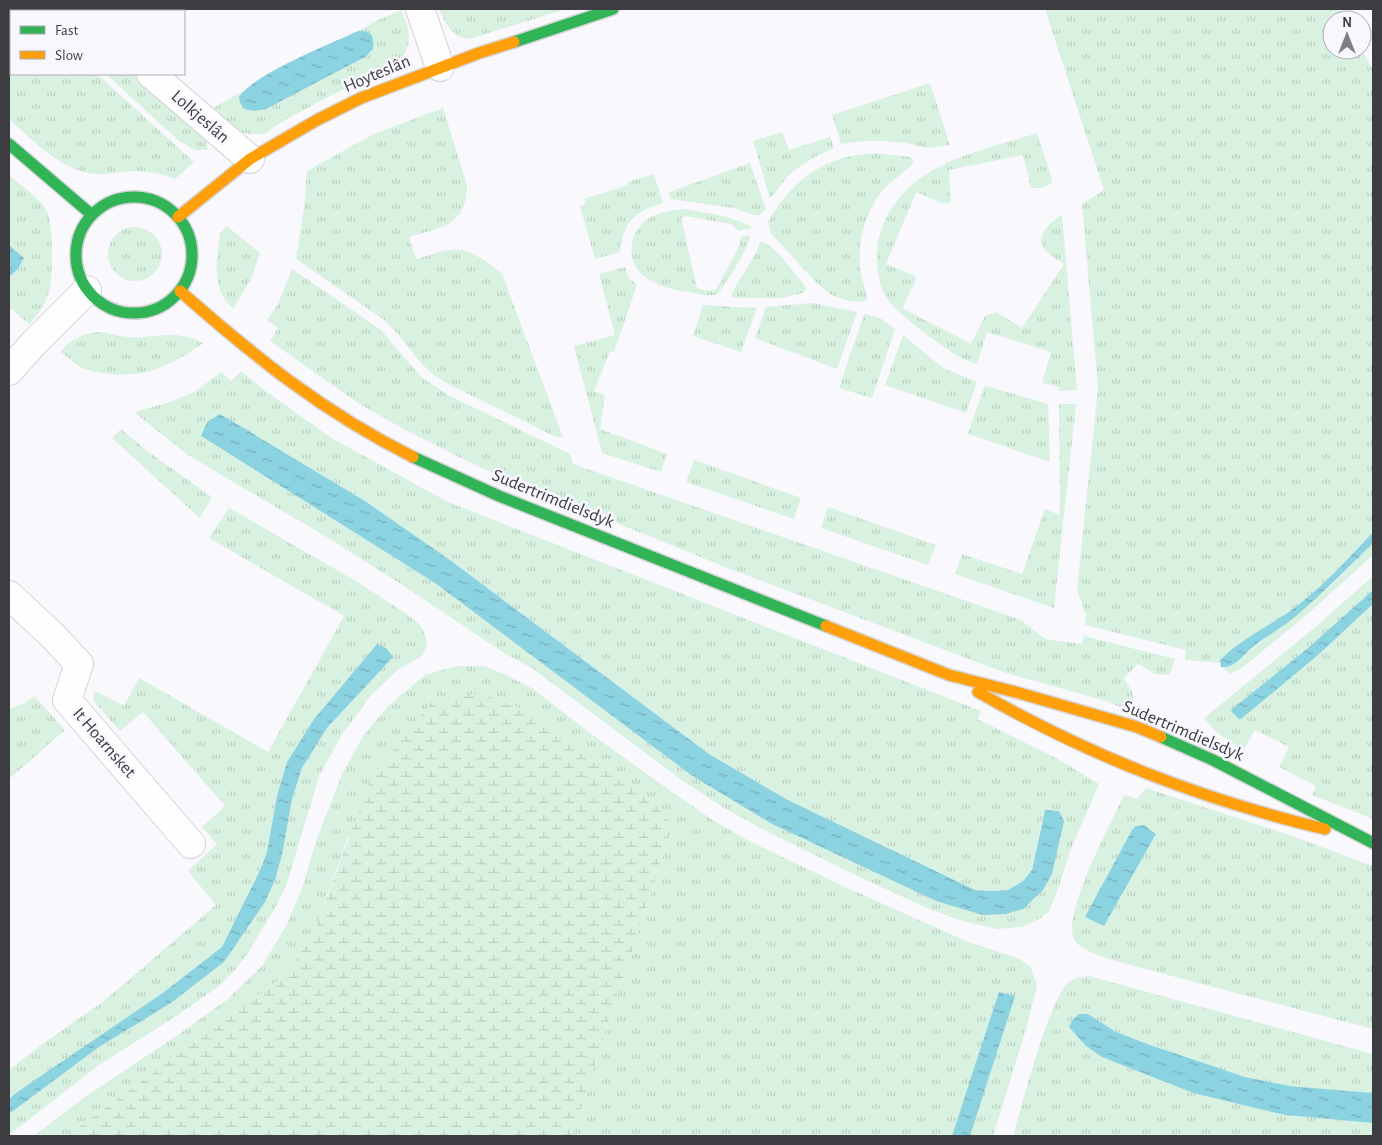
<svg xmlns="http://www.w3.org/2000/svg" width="1382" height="1145" font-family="'Alegreya Sans',sans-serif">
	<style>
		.grass { fill: url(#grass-tufts); fill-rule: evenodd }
		.wetland { fill: url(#wetland-marsh) }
		.water { fill: url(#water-ripples) }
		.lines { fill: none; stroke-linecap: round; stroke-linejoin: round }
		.street-casing { stroke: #d5d4d8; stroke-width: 30 }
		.fast-casing { stroke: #d5d4d8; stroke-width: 14 }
		.slow-casing { stroke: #d5d4d8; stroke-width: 14 }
		.street { stroke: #fefeff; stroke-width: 28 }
		.fast { stroke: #30b455; stroke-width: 11 }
		.slow { stroke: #ff9f0a; stroke-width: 11 }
		.labels { text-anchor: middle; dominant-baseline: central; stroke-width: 5; stroke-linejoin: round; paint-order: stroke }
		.street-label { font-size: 18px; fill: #3d3c41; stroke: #f8f7fe }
	</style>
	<defs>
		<pattern id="grass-tufts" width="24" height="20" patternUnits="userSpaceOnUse" patternTransform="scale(1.25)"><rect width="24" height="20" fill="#d9f1e0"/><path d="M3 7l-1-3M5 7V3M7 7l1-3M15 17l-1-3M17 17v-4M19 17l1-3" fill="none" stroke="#bbd0c1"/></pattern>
		<pattern id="wetland-marsh" width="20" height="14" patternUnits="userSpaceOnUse" patternTransform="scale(1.25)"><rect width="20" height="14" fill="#d9f1e0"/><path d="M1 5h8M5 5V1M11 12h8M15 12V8" fill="none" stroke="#bbd0c1"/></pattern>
		<pattern id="water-ripples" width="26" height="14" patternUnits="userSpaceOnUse" patternTransform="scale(1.25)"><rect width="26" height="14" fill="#8cd3e2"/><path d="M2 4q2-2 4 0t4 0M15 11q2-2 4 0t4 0" fill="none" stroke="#74acb9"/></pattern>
	</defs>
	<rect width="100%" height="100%" fill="#f9f8fd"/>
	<path class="grass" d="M9 9H26L28 11H11V74H97L194 162 175 179C159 172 139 170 122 172 113 173 104 175 95 174 59 170 34 141 9 119Z
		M439 9H479L486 10 492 9H566L469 39C452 37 445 23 439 9Z
		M1045 9H1340L1346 20H1332V50H1362L1373 70V532C1346 561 1319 591 1286 614 1264 629 1239 641 1220 660V663L1185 660 1186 650 1085 625 1086 615 1077 590 1098 388 1082 204 1104 190Z
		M401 10C411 31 413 43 399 63 396 67 347 87 338 92 316 103 295 114 274 127 270 130 266 134 262 134 237 136 227 124 208 111L243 91 239 97 365 31H358L376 21Z
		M106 74H133L206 141 208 148 207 150H195L178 140Z
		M930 83 950 145 927 148 906 143 885 141H863L841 144 832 115Z
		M443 108 467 185C467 226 441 227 409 237L416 259C427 257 438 251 450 250 469 247 488 262 502 274L563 437H556L450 385 433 374 423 365 396 332 383 319 296 259 304 208 307 171 374 134Z
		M782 132 789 150 830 137 834 148C817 155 800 164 787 177 781 184 776 193 770 198L753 141Z
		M1037 133 1052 179 1051 183 1042 188H1031L1023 155 949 170 951 202 945 204 916 192 886 264 915 276 916 280 902 308 971 344 985 316 996 312 1022 328 1064 264C1059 260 1052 257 1047 252 1032 238 1050 222 1062 215L1077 390 1059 391V387L1042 383 1051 352 987 332 977 364C969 361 960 358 953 353 937 343 899 315 888 300 882 293 880 282 878 272 872 236 889 202 918 180 949 156 1000 145 1037 133Z
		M874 153 910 157 914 161C910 169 891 181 883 190 865 211 856 245 861 273 862 282 867 291 867 300 858 305 835 298 826 291 807 275 790 252 771 234L768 222C794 178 823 157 874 153Z
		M750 163 766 209 758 216 733 208 671 199 669 192Z
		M654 174 663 203C635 210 623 223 620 252L595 259 580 206 586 204 584 199 628 185V182Z
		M9 175C21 186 39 197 47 212 54 223 53 283 48 295 44 307 38 315 29 324L9 307V275L10 276 24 258 9 245Z
		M685 209 724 216 751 226V228L739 231 731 224 685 216 681 218 697 288C702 290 711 292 716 289L739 247 741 237 750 235C749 250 727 280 718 294 709 297 697 294 688 292 674 290 656 286 645 277 626 263 628 235 645 221 656 212 672 210 685 209Z
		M227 226 260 253 252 277 233 309C210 287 217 262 220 233Z
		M108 254a27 27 0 1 1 54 0a27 27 0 1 1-54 0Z
		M760 242C771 240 796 275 804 285L806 289 803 293 781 298H737L731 297 733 291 756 253Z
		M625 267 629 278 637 285 614 352 610 351 594 391 605 395 600 429 667 454 661 472 602 453 574 346 615 335 599 274Z
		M292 269 381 330 421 377 448 395 570 454 573 464 1021 620 1045 639 1082 644 1084 636 1175 659 1170 675 1155 674 1138 664 1124 678C1131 692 1138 694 1130 711L1103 700 1006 673 730 569 479 467 407 431 358 403 270 341 278 328 267 320 278 304Z
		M812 303 857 312 837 369 755 338 766 307Z
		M703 305 757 308 741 352 693 336Z
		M864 314 880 318 895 329 872 398 839 388Z
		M102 332C116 335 130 339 145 337 168 335 180 332 203 343 171 367 142 379 101 373 94 371 85 370 79 366 72 362 67 356 60 352 72 338 84 333 102 332Z
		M903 335 943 368 977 382 966 413 885 385Z
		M241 371 264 390 333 439 448 502 981 711 977 719 1058 759 1099 784 1071 849 1054 900 1049 911 1041 918 1022 927 997 929 963 921 929 909 851 873 760 828 721 806 683 781 532 668 507 655 404 586 325 536 188 455 134 412 171 402 196 391 221 372 231 381ZM207 422 302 464 365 501 450 560 709 754 786 799 975 890 993 891 1008 890 1022 881 1032 870 1044 810 1034 900 936 901 772 824 691 775 435 583 201 436Z
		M986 386 1048 404 1050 462 968 434 984 387Z
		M1059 404H1076L1054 608 955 574 962 554 1022 574 1045 509 1060 515Z
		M121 429 147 451 212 497 200 518 112 438Z
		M694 460 801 498 794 519 686 482Z
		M828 507 936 545 928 565 821 528Z
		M229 508 356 581 408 615 421 626 427 640 426 648 421 657 400 668 371 695 341 736 319 776 286 886 275 908 246 956 232 973 218 987 176 1016 99 1065 9 1135V1114L99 1047 171 1003 224 962 275 880 282 855 292 799 302 768 327 728 392 657 377 644 314 719 287 762 277 796 267 852 261 868 222 947 164 992 9 1099V1070L41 1045 104 1001 216 905 188 871 217 844 202 827 225 806 143 712 120 731 96 704 93 698 95 691 124 706 139 678 268 752 344 616 209 538Z
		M1373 543V555L1310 612 1242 668 1230 674 1224 668 1235 663 1334 583Z
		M1373 576V590L1308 648 1232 709 1318 655 1373 604V819L1312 795 1316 786 1279 767 1289 747 1255 730 1244 750 1216 732 1204 718 1319 624Z
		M457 666H484L504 674 533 689 594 736 672 792 711 819 751 842 843 886 968 942 1020 959 1031 968 1037 986 1026 1029 993 1136H572L673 825 348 837 312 938 279 980 67 1136H34L82 1099 185 1030 228 999 262 966 286 926 302 889 315 844 343 772 364 735 389 705 425 675Z
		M34 696 65 730 9 779V709L25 703Z
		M1146 788 1295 837 1373 866V1029L1134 966C1118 961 1086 955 1075 941 1059 918 1113 820 1124 795L1137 799ZM1144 825 1156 834 1104 926 1086 917Z
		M1089 976 1373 1054V1093L1290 1086 1245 1077 1202 1064 1116 1032 1088 1015 1102 1057 1193 1093 1285 1115 1373 1123V1136H1013C1022 1106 1049 997 1070 981 1075 977 1083 977 1089 976Z"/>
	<path class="wetland" d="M461 694H482L529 711 648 798 673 825 572 1136H67L279 980 312 938 371 778 432 702Z"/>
	<path class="water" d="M358 31C371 30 375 36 373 49L365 57 266 109 254 111 245 109 240 103 239 97C254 74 330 44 358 31Z
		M9 245 24 258 18 269 10 276Z
		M220 414 365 501 450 560 709 754 786 799 975 890 993 891 1008 890 1023 881 1032 870 1045 810 1059 811 1064 821 1052 874 1043 890 1023 909 1006 914 983 915 936 901 772 824 691 775 435 583 201 436 207 422Z
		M1373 532V543C1348 568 1323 593 1296 616 1282 628 1266 636 1252 648 1243 655 1234 669 1221 667L1220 660C1239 641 1263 629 1286 614 1319 591 1346 561 1373 532Z
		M1373 590V604L1318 655 1241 719H1239L1231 711 1232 709 1308 648Z
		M377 644 386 648 393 657 327 728 302 768 292 799 282 855 275 880 265 902 224 962 171 1003 99 1047 9 1114V1099L16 1093 164 992 222 947 261 868 267 852 277 796 287 762 314 719Z
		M1144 825 1156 834 1104 926 1085 917 1132 830 1136 826Z
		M999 992 1015 996 970 1136H952Z
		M1079 1014H1088L1116 1032 1153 1046 1245 1077 1290 1086 1373 1093V1123L1285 1115 1193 1093 1102 1057 1086 1046 1069 1027 1073 1019Z"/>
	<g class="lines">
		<g class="street-casing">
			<path id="street" d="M77 9 80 11
				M420 9 440 67
				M151 74 250 159
				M9 371 34 343 87 290
				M9 595 53 636 79 664 67 700 191 844"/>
		</g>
		<g class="fast-casing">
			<path id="fast" d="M514 42 613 9
				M9 144 92 215
				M76 255a58 58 0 1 1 116 0a58 58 0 1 1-116 0Z
				M413 457 499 496 826 626
				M1161 737 1213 760 1373 843"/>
		</g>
		<g class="slow-casing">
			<path id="slow" d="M178 217 250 159 317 120 361 98 479 53 514 42
				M180 291C255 357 323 412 413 457
				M826 626 949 675 1019 693 1137 727 1161 737
				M978 692C1090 756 1200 799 1325 829"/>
		</g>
		<use href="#street" class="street"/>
		<use href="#fast" class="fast"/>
		<use href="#slow" class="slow"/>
	</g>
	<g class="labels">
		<g class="street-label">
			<text transform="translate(377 74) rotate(-23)">Hoyteslân</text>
			<text transform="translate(200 117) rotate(41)">Lolkjeslân</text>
			<text transform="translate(553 499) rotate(22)">Sudertrimdielsdyk</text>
			<text transform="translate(1183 731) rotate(23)">Sudertrimdielsdyk</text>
			<text transform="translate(104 743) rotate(49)">It Hoarnsket</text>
		</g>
	</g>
	<rect width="1382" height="1145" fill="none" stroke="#3d3c41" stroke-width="20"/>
	<rect x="10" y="10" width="175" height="65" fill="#f8f7fe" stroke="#adacb2"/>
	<rect x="20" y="26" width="25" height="8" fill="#30b455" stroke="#adacb2"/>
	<text x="55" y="35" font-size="15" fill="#3d3c41">Fast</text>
	<rect x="20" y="51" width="25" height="8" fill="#ff9f0a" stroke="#adacb2"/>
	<text x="55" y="60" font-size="15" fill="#3d3c41">Slow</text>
	<g transform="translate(1347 35)"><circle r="24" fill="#f8f7fe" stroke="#adacb2"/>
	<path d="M0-4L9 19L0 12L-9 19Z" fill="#7f7e83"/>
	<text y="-8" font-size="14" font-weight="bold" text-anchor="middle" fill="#3d3c41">N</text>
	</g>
</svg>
